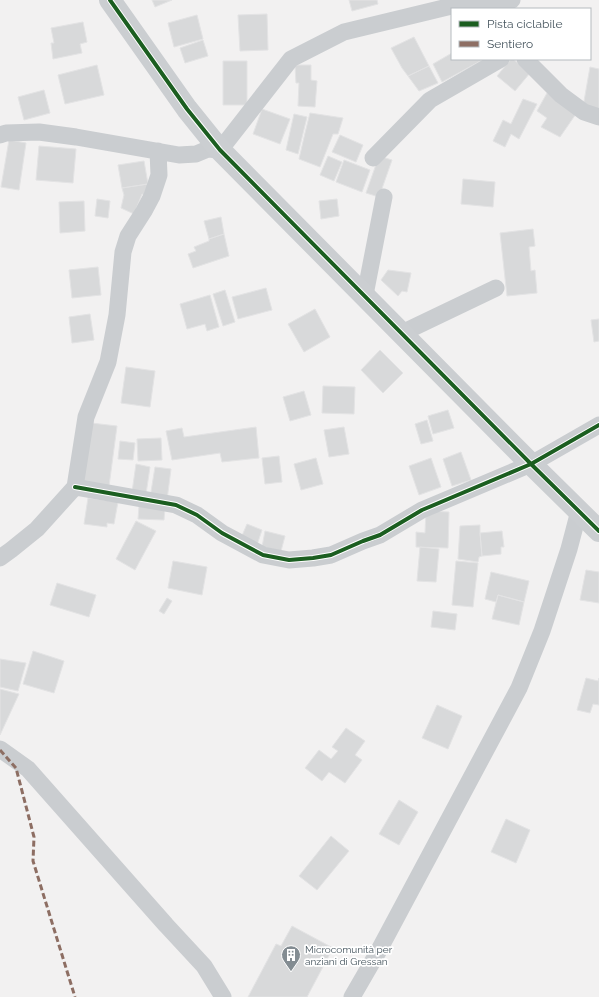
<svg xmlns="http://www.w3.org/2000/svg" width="599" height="997" font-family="Raleway,sans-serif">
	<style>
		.building { fill: #d8d9da; stroke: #e3e3e4 }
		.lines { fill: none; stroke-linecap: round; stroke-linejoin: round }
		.street { stroke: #cacdd0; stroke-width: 17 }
		.secondary { stroke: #cbced1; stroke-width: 22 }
		.quiet { stroke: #8d6e63; stroke-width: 3; stroke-dasharray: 6 3; stroke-linecap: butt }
		.cycleway-casing { stroke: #fff; stroke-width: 6 }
		.cycleway { stroke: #1b5e20; stroke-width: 4 }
		.labels { text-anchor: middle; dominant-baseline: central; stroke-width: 3.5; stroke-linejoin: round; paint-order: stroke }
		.poi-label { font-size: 10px; fill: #47565f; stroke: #fff; text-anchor: start }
	</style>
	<rect width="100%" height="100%" fill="#f2f1f1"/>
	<path class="building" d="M152 0H172L155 7Z
		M349 0H377L378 4 352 11Z
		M267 14 268 50 240 51 238 15Z
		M197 15 203 39 174 47 168 23Z
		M83 22 87 42 80 44 82 53 53 59 51 43H54L51 28Z
		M414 37 429 66 408 76 402 68 391 48Z
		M203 40 208 56 185 63 180 48Z
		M452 53V59H484L442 82 433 64Z
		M511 59H513L530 73 515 91 497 76Z
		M223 61H247V105H223Z
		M97 65 104 95 65 104 58 75Z
		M295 65H311V80L317 81 315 107 298 106 299 83H296Z
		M429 66 438 83 419 91 408 76Z
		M590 67 599 69V114L583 107Z
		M44 90 50 113 24 120 18 97Z
		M547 93 578 111 560 137 541 127 547 118 537 111Z
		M523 99 537 104 519 139 511 134 505 147 493 141 503 120 511 124Z
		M262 109 290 119 280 144 253 134Z
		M310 113 343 118 338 134H333L320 167 299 159 305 133Z
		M294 114 307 117 298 154 286 150Z
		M340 135 363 145 356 162 332 152Z
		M9 140 26 143 19 190 1 187Z
		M39 146 76 149 73 183 36 180Z
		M328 156 342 162 334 181 320 175Z
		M379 156 392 160 379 197 366 193Z
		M344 160 370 170 362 192 336 182Z
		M144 161 148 184 122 188 118 165Z
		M463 179 495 182 493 207 461 204Z
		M148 184V196L142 194 134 214 121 208 124 195 122 188Z
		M97 199 110 201 108 218 95 216Z
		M337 199 339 216 321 219 319 201Z
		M84 201 85 231 60 233 59 202Z
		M221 217 224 234 209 239 204 221Z
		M533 229 535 246 529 247 531 271 535 270 537 293 507 296 500 233Z
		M224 234 229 256 193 268 188 254 196 251 194 247 209 241V239Z
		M98 267 101 295 72 298 69 270Z
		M388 270 411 273 407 292 402 291 398 296 381 280Z
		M266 288 272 310 238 319 232 297Z
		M225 290 235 322 223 326 213 294Z
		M210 295 219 327 207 331 205 324 187 329 180 304Z
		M315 309 330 337 304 352 288 324Z
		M90 314 94 340 72 343 69 317Z
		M599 319V341L594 342 591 320Z
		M380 350 403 373 383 393 361 370Z
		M126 367 155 371 150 407 121 403Z
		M323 386 355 387 354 414 322 413Z
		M304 391 311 415 290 421 283 397Z
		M448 410 454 428 433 434 428 416Z
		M427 420 433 441 421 444 415 424Z
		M91 423 117 426 109 486 83 483Z
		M256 427 259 458 222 462 220 453 172 460 166 431 182 428 184 437Z
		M344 427 349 454 329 457 324 430Z
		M161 438 162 460 138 461 137 439Z
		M120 441 135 443 133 460 118 459Z
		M461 452 471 480 452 486 443 459Z
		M279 456 282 482 265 484 262 458Z
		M316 458 323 484 301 490 294 464Z
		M431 458 441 487 419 495 409 466Z
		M136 464 150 467 146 494 132 492Z
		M155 467 171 469 167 500 150 498Z
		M88 498 118 502 114 524 107 523V527L84 524Z
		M139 506 165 508 164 520 138 519Z
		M426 511 449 512 448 548 416 547V532L425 533Z
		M136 521 156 531 135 570 116 559Z
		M247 524 262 530 257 545 241 538Z
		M480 525V533L482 556 479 557 478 562 458 559 460 526Z
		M265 531 285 536 281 551 262 547Z
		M502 531 504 547H501V554L482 556 480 533Z
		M420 547 439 549 436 582 417 581Z
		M173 561 207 567 202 595 168 588Z
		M456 561 478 563 473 607 452 605Z
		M586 570 599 572V603L580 600Z
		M491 572 529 581 524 602 498 595 496 602 485 599Z
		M57 583 96 595 89 617 50 605Z
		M498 595 524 602 519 625 492 619Z
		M167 598 172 601 164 614 159 611Z
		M433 611 457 614 455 630 431 627Z
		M33 651 64 661 54 693 23 684Z
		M0 659 26 663 18 691 0 687Z
		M586 678 598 681 599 678V705L593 704 590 713 577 710Z
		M0 689 19 694 0 735Z
		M437 705 462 716 448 749 422 738Z
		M346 728 365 741 355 755 362 760 345 783 329 772 322 781 305 768 319 750 331 759 338 751 332 747Z
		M399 800 418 812 399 845 379 834Z
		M506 819 530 830 516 863 491 852Z
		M331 836 349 851 317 890 299 876Z
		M292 926 333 948 307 997H308H248L276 944 281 946Z"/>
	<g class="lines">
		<path class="street" d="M460 4 488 7 512 0
			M525 59 561 95 584 112 599 117
			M0 135 6 133 39 132 76 137 179 155 196 154 208 149 220 150 291 59 344 32 460 4 459 0
			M373 158 430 100 501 59
			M365 295 384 197
			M402 333 496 288
			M75 487 176 505 197 515 222 533 263 555 289 560 313 558 331 555 363 541 380 535 422 510 531 464 599 425
			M0 558 11 550 37 529 75 487 86 417 108 362 117 315 123 252 128 236 144 211 152 196 159 175 158 151
			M0 749 28 769 166 925 204 966 223 997
			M352 997 378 952 519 688 542 631 569 549 579 511"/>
		<path class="secondary" d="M110 0 187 109 220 150 531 464 599 531"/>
		<path class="quiet" d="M0 750 16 768 34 837 33 861 75 997"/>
		<g class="cycleway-casing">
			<path id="cycleway" d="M110 0 187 109 220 150 531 464 599 531
				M75 487 176 505 197 515 222 533 263 555 289 560 313 558 331 555 363 541 380 535 422 510 531 464 599 425"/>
		</g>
		<use href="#cycleway" class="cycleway"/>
	</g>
	<defs>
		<g id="building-pin" transform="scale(1)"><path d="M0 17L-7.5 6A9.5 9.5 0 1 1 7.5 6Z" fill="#838c92" stroke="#fff"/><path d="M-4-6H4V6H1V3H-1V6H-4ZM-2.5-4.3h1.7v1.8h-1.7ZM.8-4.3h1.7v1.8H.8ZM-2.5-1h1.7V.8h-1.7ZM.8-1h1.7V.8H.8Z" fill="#fff"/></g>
	</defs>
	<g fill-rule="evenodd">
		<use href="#building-pin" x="291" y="955"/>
	</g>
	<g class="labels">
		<g class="poi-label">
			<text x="305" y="949">Microcomunità per<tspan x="305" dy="12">anziani di Gressan</tspan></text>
		</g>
	</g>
	<rect x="451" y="8" width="140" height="52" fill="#ffffff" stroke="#b5bbbf"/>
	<rect x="459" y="21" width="20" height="6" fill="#1b5e20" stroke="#b5bbbf"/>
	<text x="487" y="28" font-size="12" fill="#47565f">Pista ciclabile</text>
	<rect x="459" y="41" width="20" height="6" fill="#8d6e63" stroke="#b5bbbf"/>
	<text x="487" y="48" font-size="12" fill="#47565f">Sentiero</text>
</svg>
